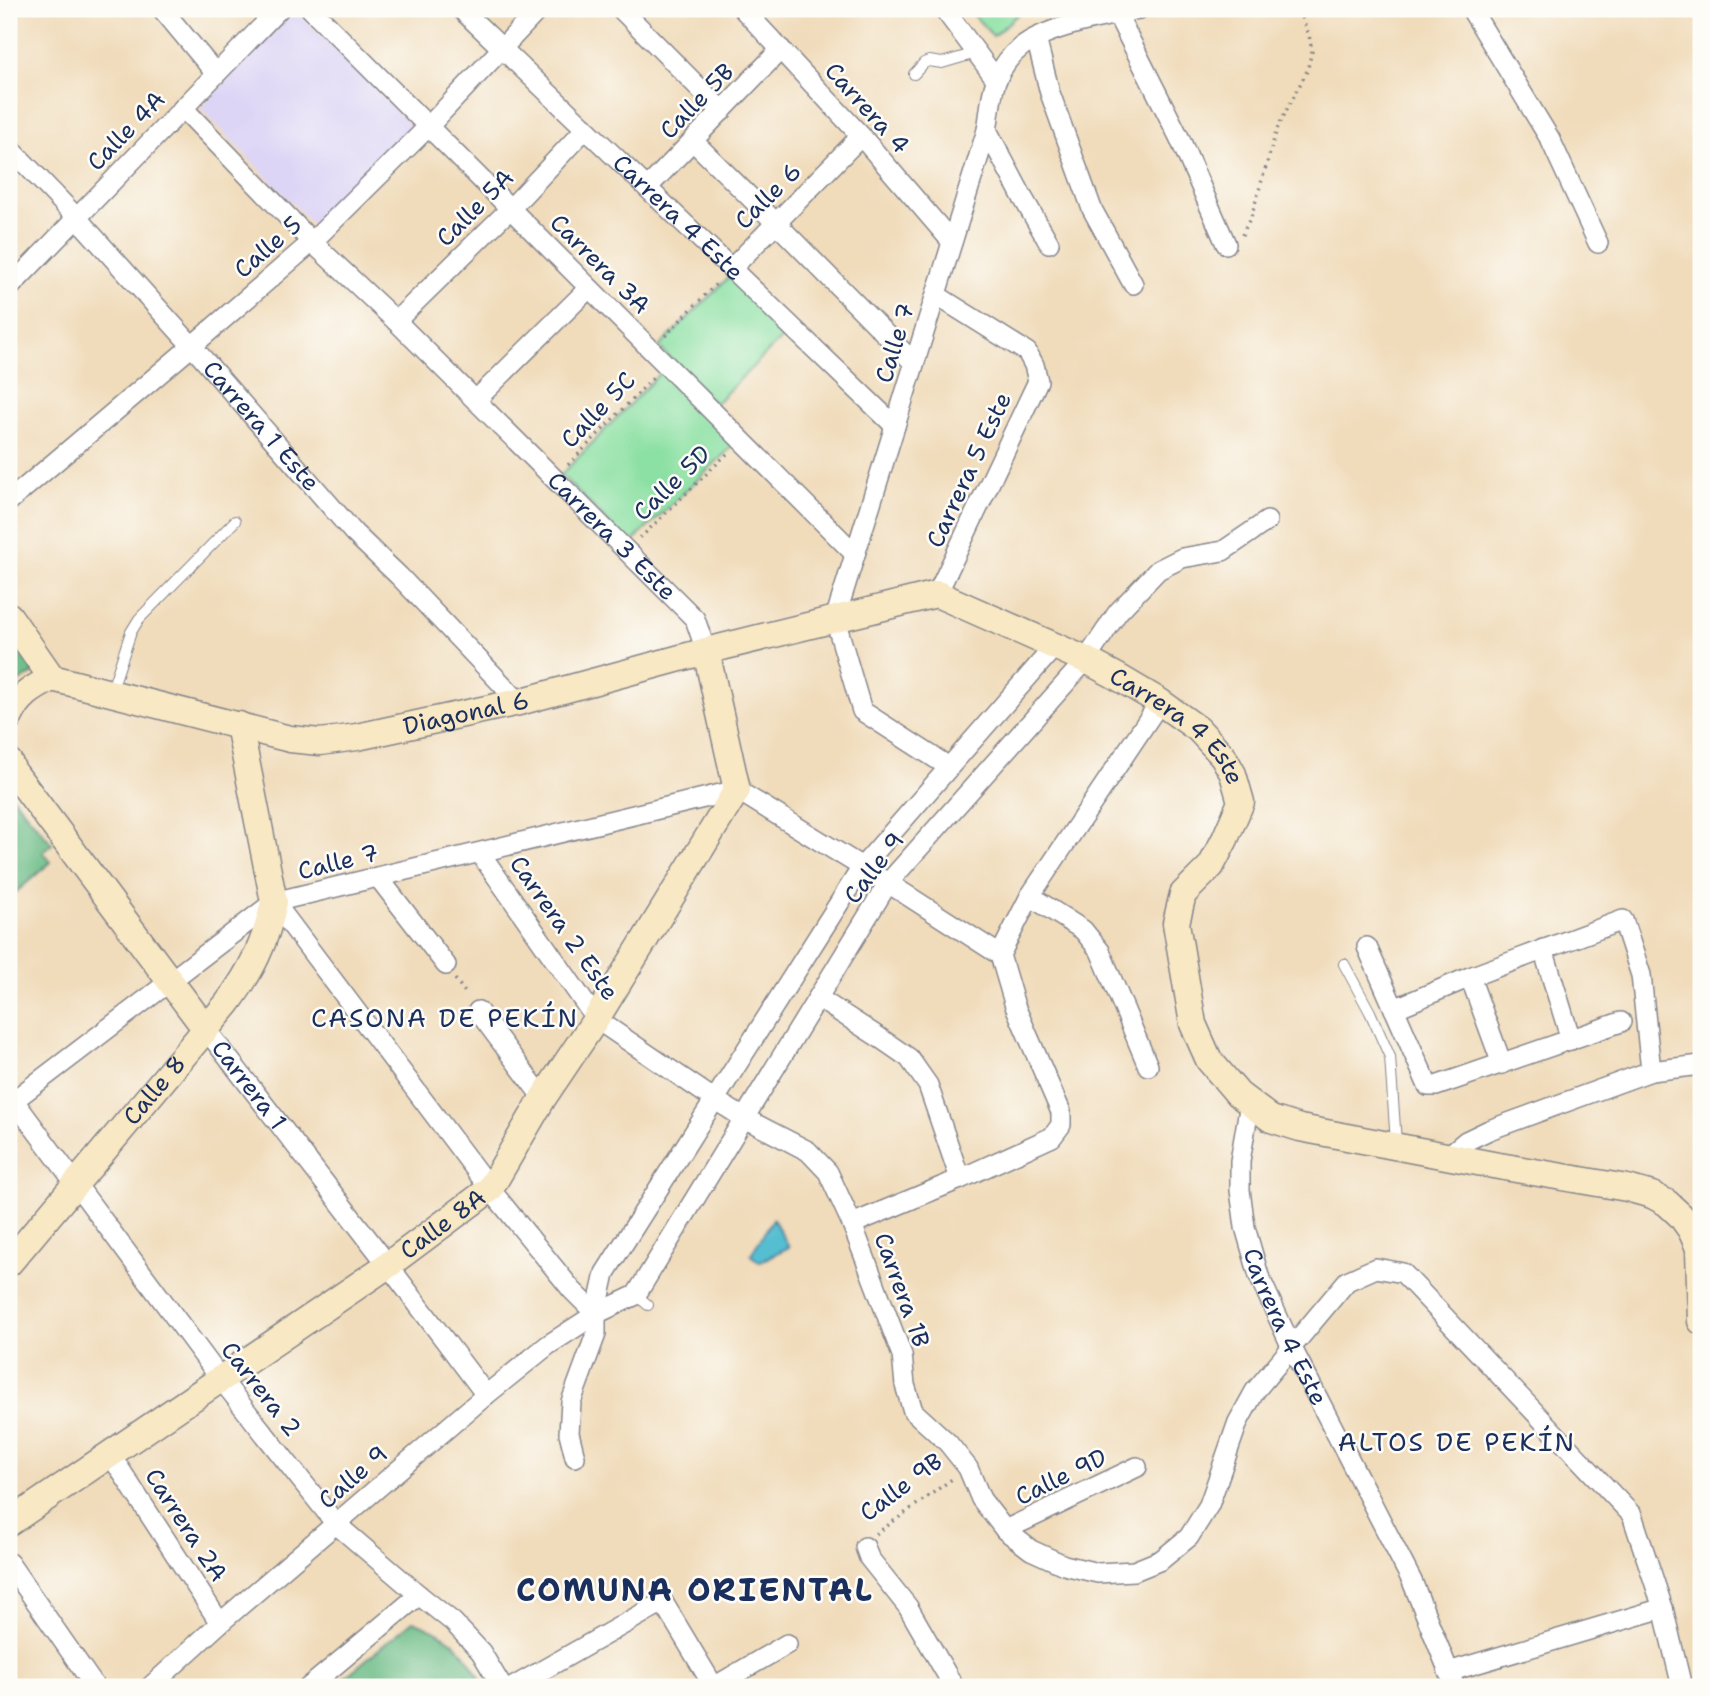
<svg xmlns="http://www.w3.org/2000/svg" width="1710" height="1696" font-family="'Shantell Sans',sans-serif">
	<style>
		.built { fill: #ddd5f6 }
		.green { fill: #8be0a3; stroke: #538880; stroke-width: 2 }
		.forest { fill: #70be89; stroke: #467674; stroke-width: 2 }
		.water { fill: #54bed0; stroke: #387697; stroke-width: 2 }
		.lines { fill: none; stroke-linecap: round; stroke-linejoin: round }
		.lane-casing { stroke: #86858c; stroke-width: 12 }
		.street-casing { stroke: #86858c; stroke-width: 22 }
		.secondary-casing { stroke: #86858c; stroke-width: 29 }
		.path { stroke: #86858c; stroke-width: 3.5; stroke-dasharray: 2 5; stroke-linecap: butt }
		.lane { stroke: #fff; stroke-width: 10 }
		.street { stroke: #fff; stroke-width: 19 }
		.secondary { stroke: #f8e8c3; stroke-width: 26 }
		.labels { text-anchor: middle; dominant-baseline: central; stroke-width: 5; stroke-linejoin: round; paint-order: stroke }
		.street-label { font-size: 24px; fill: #1b2f5e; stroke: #fdfcf7 }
		.neighbourhood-label { font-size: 26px; letter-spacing: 2px; fill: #1b2f5e; stroke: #fdfcf7 }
		.district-label { font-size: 32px; font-weight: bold; letter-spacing: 2px; fill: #1b2f5e; stroke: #fdfcf7 }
	</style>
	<rect width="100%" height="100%" fill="#fdfcf7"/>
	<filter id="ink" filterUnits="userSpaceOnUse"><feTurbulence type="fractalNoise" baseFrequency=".0143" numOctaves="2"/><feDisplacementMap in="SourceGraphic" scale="14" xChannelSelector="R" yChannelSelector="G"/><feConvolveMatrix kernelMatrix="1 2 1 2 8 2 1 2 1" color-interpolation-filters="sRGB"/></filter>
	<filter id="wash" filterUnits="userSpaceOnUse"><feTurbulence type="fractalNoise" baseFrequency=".00686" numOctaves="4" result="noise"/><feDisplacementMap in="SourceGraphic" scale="28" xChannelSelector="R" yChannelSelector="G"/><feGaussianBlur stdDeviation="1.57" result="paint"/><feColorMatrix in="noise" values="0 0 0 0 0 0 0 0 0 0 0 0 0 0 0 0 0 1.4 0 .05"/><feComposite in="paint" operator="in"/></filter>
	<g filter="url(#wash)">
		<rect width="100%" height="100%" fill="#f0dbba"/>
		<path class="built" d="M296 10 411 126 313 225 200 108Z"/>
		<path class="green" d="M968 9H1024L993 36Z
			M730 276 787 333 715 404 659 347Z
			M662 371 735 444 630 544 561 475Z"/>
		<path class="forest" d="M9 634 34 673 9 688Z
			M9 793 52 844 43 852 51 862 9 898Z
			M413 1621C457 1638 462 1648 485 1687H333Z"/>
		<path class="water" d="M773 1219 789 1247 759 1262 751 1254Z"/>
	</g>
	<g filter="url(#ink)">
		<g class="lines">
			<g class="lane-casing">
				<path id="lane" d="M914 74 924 63 929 61 942 63 976 53
					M111 692 131 632 139 619 235 521
					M1344 964 1370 1012 1390 1057 1396 1143
					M636 1295 648 1305"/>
			</g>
			<g class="street-casing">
				<g id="street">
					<path d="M162 9 216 74"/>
					<path d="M311 9 855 554"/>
					<path id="s1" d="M461 9 895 426"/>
					<path d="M621 9 722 111"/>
					<path d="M743 9 861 136 952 242"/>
					<path d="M944 9 996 79"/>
					<path d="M1118 9 1117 14 1179 137 1226 244"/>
					<path d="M1471 9 1550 139 1598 243"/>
					<path d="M1036 38 1050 93 1092 209 1133 284"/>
					<path id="s2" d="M183 108 312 242 396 321 695 619 706 651"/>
					<path d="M987 130 1023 198 1049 243"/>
					<path d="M693 141 776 223 914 363"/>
					<path id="s3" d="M9 147 77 218 192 346 354 533 399 576 519 702"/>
					<path d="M648 187 781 49"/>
					<path d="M732 268 861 136"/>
					<path d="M9 288 279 9"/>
					<path d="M936 295 1027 352 1034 365 1038 381 937 594"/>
					<path d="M396 321 510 209 586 128"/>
					<path d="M476 400 589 288"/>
					<path d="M9 501 192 346 312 242 428 127 539 9"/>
					<path d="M949 767 862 711 835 619 987 130C990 114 991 90 998 77 1003 65 1011 55 1021 47 1048 26 1105 17 1139 9"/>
					<path d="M480 853 596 1019 715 1100 744 1118 808 1151 828 1172 852 1224 902 1355 905 1385 913 1411 948 1443 968 1468 981 1499 1005 1530 1031 1550 1064 1565 1098 1573 1134 1571 1161 1560 1189 1537 1209 1505 1238 1422 1255 1391 1347 1281 1376 1268 1403 1273 1632 1515 1663 1608 1682 1687"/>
					<path d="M378 877 446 965"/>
					<path d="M1030 896 1083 930 1100 951 1148 1066"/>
					<path d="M274 902 490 1189 572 1290 596 1314"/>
					<path d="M1367 947 1428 1086H1436L1621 1022"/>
					<path d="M1543 949 1571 1040"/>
					<path d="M1470 977 1502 1064"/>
					<path d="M818 998 880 1038 909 1058 928 1085 960 1179"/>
					<path d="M1394 1009 1470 977 1623 920 1641 975 1651 1071"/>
					<path d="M478 1011 543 1098"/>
					<path id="s4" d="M205 1028 388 1265 486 1395"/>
					<path d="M9 1094 220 1378 336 1524 419 1595 453 1622 481 1652 502 1687"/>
					<path id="s5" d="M1250 1103 1240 1161V1190L1245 1227 1259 1276 1292 1348 1412 1581 1455 1687"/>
					<path d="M9 1104 274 902 737 790 888 883 1000 955"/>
					<path d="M1448 1156 1466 1141 1489 1130 1651 1071 1701 1065"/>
					<path d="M852 1224 960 1179 1052 1137 1061 1125V1112L1015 1006 1000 955 1030 896 1160 702"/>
					<path d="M110 1454 220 1623"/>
					<path d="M575 1457 569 1433 571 1402 596 1334V1314L605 1273 862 867 1055 646"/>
					<path d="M1005 1530 1137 1467"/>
					<path d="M865 1547 869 1558 908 1607 954 1687"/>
					<path d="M9 1563 95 1687"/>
					<path d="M1448 1672 1663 1608"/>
					<path d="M150 1687 220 1623 486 1395 548 1345 596 1314 636 1295 888 883 1086 660 1118 612 1158 570 1182 558 1223 551 1267 521"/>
					<path d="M309 1687 419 1595"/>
					<path d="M513 1687 663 1602 714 1687 787 1644"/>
				</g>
			</g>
			<g class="secondary-casing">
				<g id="secondary">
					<path d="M9 616 52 678"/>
					<path id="s6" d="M9 718C19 696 31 689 52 678L290 739 320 742 357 737 519 702 706 651 937 594 1086 660 1116 676 1160 702 1198 729 1223 756 1233 774 1241 802 1225 839 1211 866 1183 894 1176 923 1193 1024 1209 1060 1238 1094 1271 1119 1300 1128 1493 1165 1627 1188 1652 1195 1667 1203 1681 1216 1691 1230 1699 1248 1701 1321"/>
					<path d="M9 762 13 771 205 1028"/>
					<path id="s7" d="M9 1263 227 1004C251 972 266 942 274 902L239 725"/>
					<path id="s8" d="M9 1523 388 1265 490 1189 543 1098 596 1019 737 790 706 651"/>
				</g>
			</g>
			<path class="path" d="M1242 235 1252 214 1277 129 1307 71 1312 51 1309 35 1298 9
				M665 336 718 282
				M568 465 653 378
				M640 538 728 453
				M455 979 467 995
				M876 1534 952 1479"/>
			<use href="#lane" class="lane"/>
			<use href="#street" class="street"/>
			<use href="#secondary" class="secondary"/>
		</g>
	</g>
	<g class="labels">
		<g class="street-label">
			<text transform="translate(697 101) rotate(-46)">Calle 5B</text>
			<text transform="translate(867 108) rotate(48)">Carrera 4</text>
			<text transform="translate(126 131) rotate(-46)">Calle 4A</text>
			<text transform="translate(768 196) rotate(-45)">Calle 6</text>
			<text transform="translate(475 208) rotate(-45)">Calle 5A</text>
			<text stroke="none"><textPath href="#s1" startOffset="301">Carrera 4 Este</textPath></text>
			<text transform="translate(268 247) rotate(-41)">Calle 5</text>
			<text transform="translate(600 264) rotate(45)">Carrera 3A</text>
			<text transform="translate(895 343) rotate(-73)">Calle 7</text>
			<text transform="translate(598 410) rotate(-46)">Calle 5C</text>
			<text stroke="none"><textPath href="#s3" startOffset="376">Carrera 1 Este</textPath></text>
			<text transform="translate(969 470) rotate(-65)">Carrera 5 Este</text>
			<text transform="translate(672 483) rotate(-44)">Calle 5D</text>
			<text stroke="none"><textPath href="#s2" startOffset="606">Carrera 3 Este</textPath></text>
			<text stroke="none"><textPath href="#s6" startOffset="485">Diagonal 6</textPath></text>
			<text stroke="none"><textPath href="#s6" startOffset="1248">Carrera 4 Este</textPath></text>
			<text transform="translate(338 862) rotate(-14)">Calle 7</text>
			<text transform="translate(874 868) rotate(-53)">Calle 9</text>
			<text transform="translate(564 928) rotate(55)">Carrera 2 Este</text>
			<text stroke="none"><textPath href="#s4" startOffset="72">Carrera 1</textPath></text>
			<text stroke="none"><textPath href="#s7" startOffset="226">Calle 8</textPath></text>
			<text stroke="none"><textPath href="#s8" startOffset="527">Calle 8A</textPath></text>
			<text transform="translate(902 1290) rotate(70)">Carrera 1B</text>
			<text stroke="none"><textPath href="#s5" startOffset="233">Carrera 4 Este</textPath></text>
			<text transform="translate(261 1389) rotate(52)">Carrera 2</text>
			<text transform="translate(353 1477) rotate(-41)">Calle 9</text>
			<text transform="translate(1061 1477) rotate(-26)">Calle 9D</text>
			<text transform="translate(901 1487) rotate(-37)">Calle 9B</text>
			<text transform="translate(186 1525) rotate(57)">Carrera 2A</text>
		</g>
		<g class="neighbourhood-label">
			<text x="445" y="1017">CASONA DE PEKÍN</text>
			<text x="1457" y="1441">ALTOS DE PEKÍN</text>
		</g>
		<g class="district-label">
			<text x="695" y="1589">COMUNA ORIENTAL</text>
		</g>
	</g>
	<rect width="1710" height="1696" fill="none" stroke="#fdfcf7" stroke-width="35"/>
</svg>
